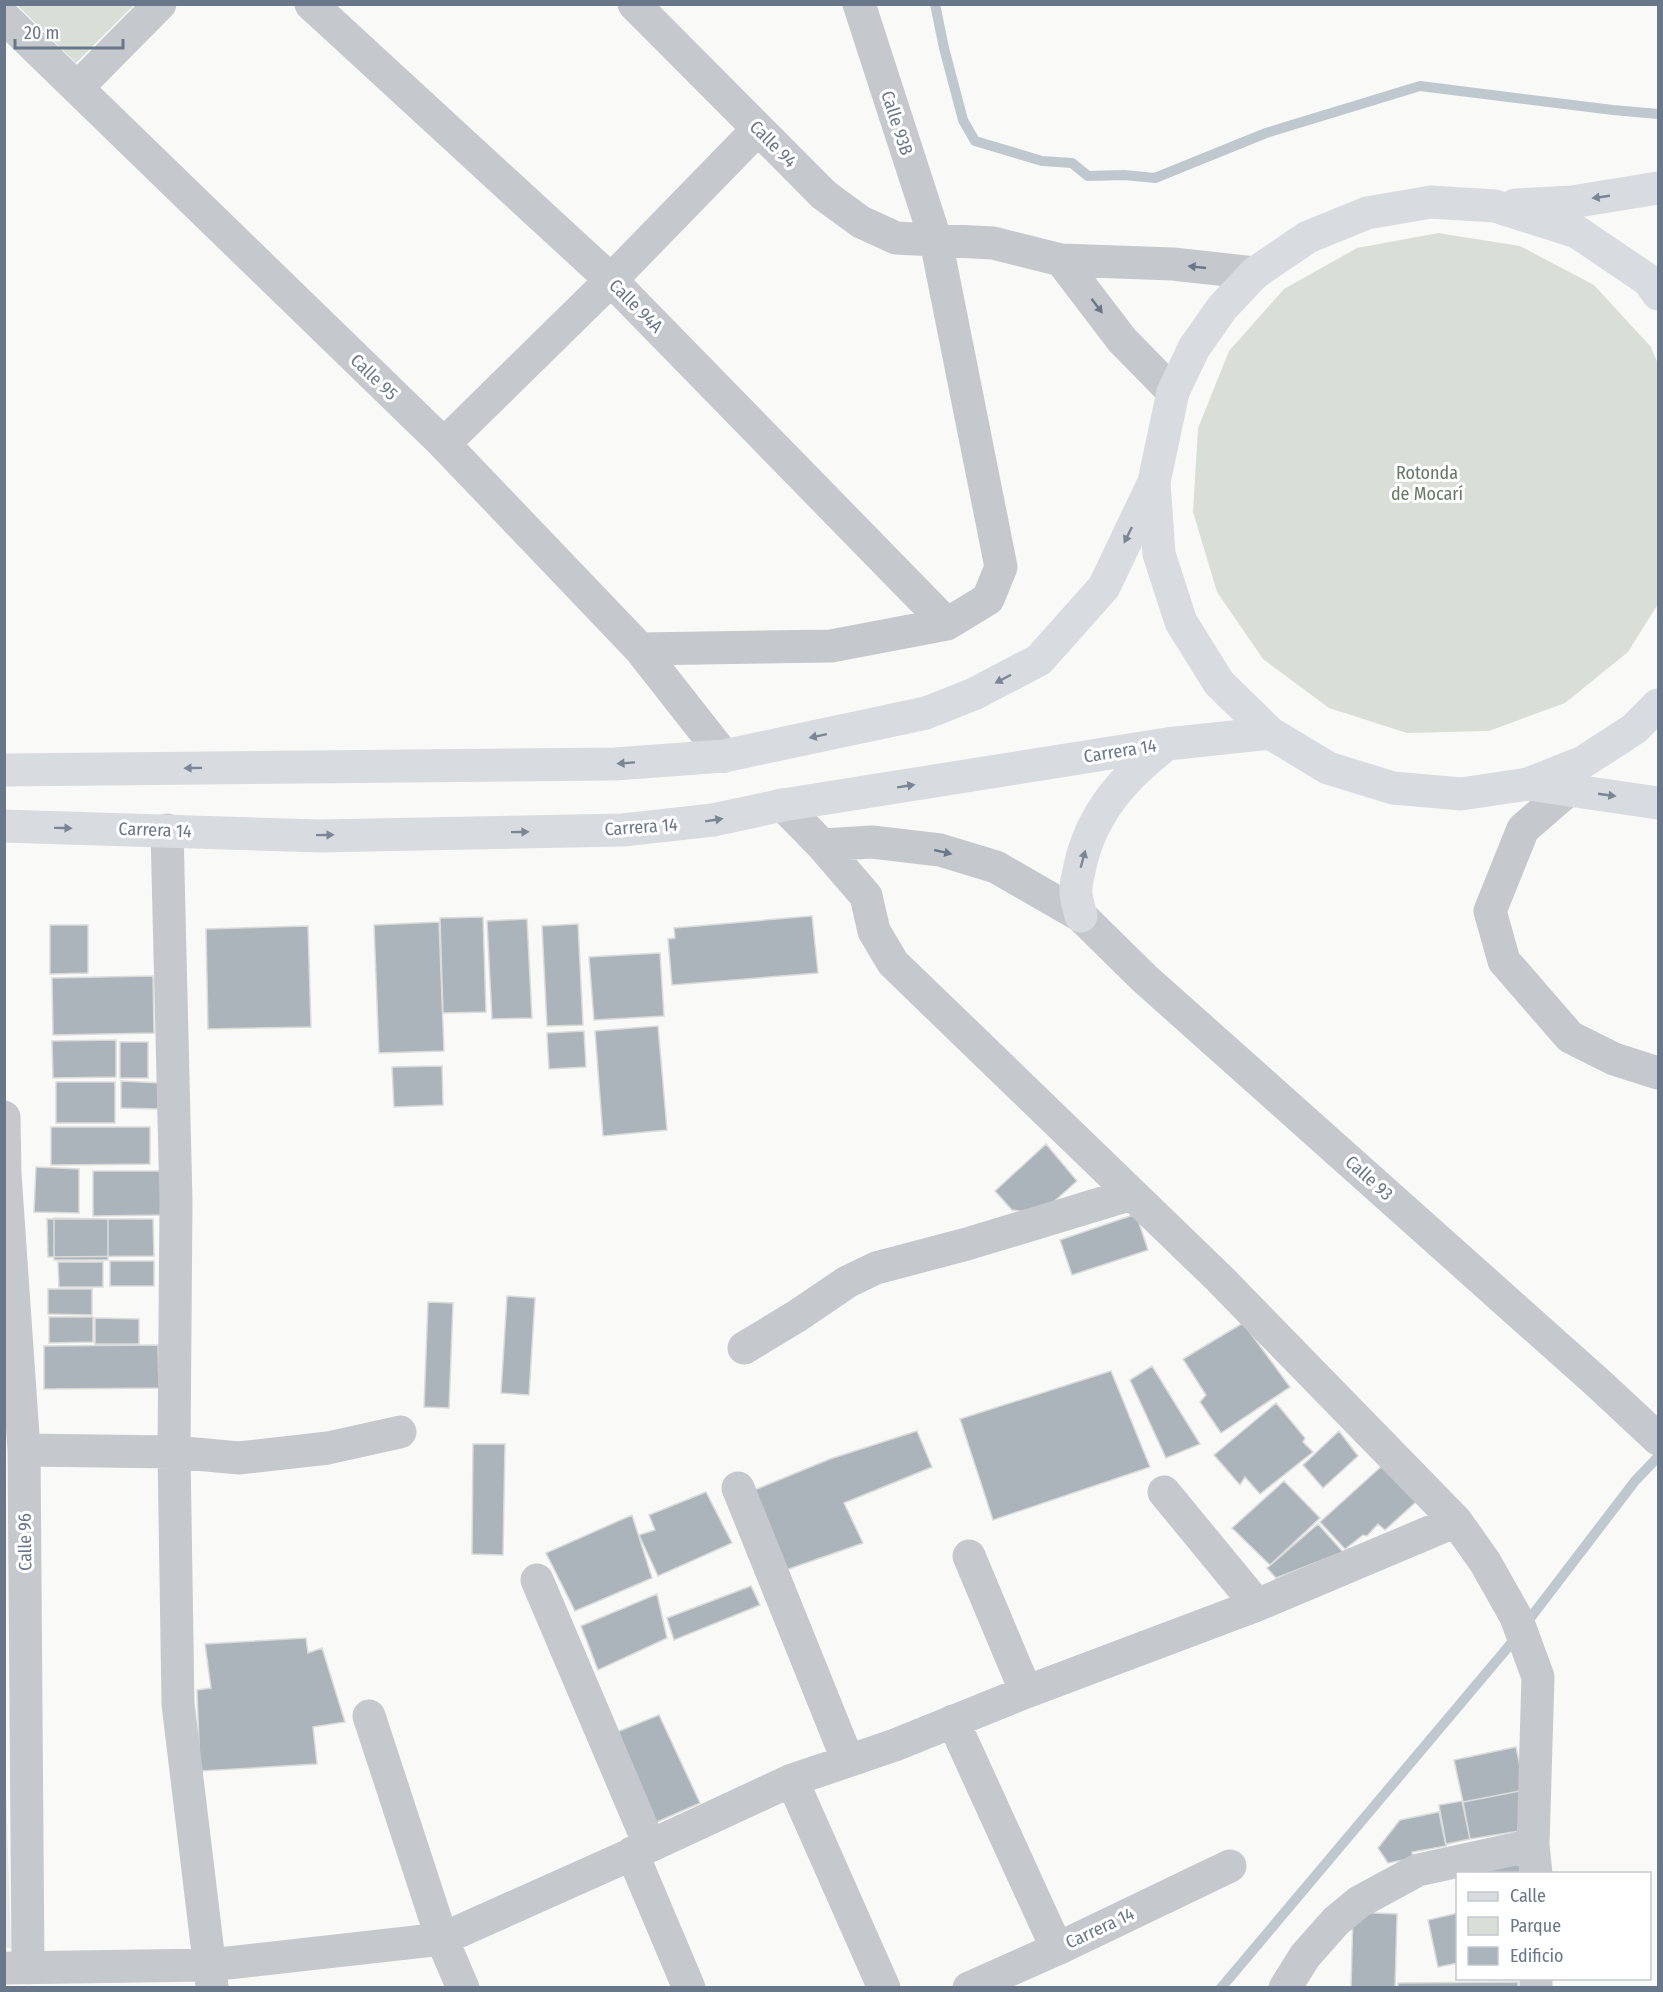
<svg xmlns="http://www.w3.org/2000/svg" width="1663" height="1992" font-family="'Fira Sans Condensed',sans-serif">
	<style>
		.built { fill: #e7e9e8 }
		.green { fill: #d9dfd6 }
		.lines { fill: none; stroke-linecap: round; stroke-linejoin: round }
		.stream { stroke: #bfc8ce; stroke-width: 10 }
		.building { fill: #abb3bb; stroke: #dbdcda; stroke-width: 1.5 }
		.minor { stroke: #c5c9cd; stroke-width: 33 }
		.major { stroke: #d8dce0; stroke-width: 33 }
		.highway { stroke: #d8dce0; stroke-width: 33 }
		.oneway { fill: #798696 }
		.oneway2 { fill: #687789 }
		.labels { text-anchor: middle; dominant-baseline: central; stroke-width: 6; stroke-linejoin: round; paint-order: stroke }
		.street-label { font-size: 18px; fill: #687789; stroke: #fff }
		.park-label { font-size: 18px; fill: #657a63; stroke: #fff }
	</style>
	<rect width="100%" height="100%" fill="#f9faf7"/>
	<path class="built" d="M4 1731 11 1948H4Z"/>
	<path class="green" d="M17 5H134L76 63Z
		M1438 233 1520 246 1594 285 1651 347 1658 364V604L1628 652 1565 703 1489 731 1407 733 1329 708 1263 659 1217 592 1193 512 1198 428 1229 351 1284 289 1357 248Z"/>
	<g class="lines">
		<path class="stream" d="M935 4 944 48 963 120 975 141 1042 161 1072 163 1088 176 1124 175 1155 178 1266 133 1420 86 1613 110 1658 114
			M1221 1988 1509 1646 1635 1481 1658 1457"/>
	</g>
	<path class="building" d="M812 916 818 973 672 985 668 939 675 938 674 928Z
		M483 917 486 1012 443 1013 440 918Z
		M527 919 532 1018 492 1019 487 921Z
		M439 922 444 1051 379 1053 374 925Z
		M578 924 583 1025 547 1026 542 926Z
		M50 925H88V973L50 974Z
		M308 926 311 1027 208 1029 206 929Z
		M660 953 664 1016 594 1020 589 957Z
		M153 976 154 1033 53 1035 52 978Z
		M658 1026 667 1130 603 1136 595 1031Z
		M584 1031 586 1067 549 1069 547 1033Z
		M116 1040V1077L53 1078 52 1041Z
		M120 1042H148V1078H120Z
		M442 1066 443 1105 394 1107 392 1067Z
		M121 1081 159 1083 158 1109 121 1108Z
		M56 1082H115V1123H56Z
		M51 1127H150V1164L51 1165Z
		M1046 1144 1077 1181 1040 1214 1012 1210 995 1191Z
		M36 1167 79 1169V1213L34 1212Z
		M93 1171H161L162 1215 93 1216Z
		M1136 1214 1148 1250 1072 1275 1060 1240Z
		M54 1218 108 1219V1260H54Z
		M47 1219H153L154 1256 48 1257Z
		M110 1261H154V1286H110Z
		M58 1262H103V1287H59Z
		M48 1289H92V1315L48 1314Z
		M507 1296 535 1298 529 1395 501 1393Z
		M428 1302 453 1303 449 1408 424 1407Z
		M49 1317H93V1342L49 1343Z
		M95 1318 139 1319V1344H95Z
		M1243 1323 1290 1387 1221 1433 1200 1402 1206 1395 1183 1359Z
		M158 1345 159 1388 44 1389V1346Z
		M1152 1366 1200 1444 1166 1458 1130 1380Z
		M1111 1371 1150 1467 993 1520 960 1419Z
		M1276 1403 1305 1438 1303 1442 1313 1452 1260 1494 1245 1477 1240 1485 1214 1455Z
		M917 1431 932 1467 844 1503 863 1543 783 1571 752 1491 830 1459Z
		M1339 1431 1358 1456 1323 1488 1303 1465Z
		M473 1444H505L503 1555 472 1554Z
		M1384 1464 1417 1501 1385 1530 1378 1524 1367 1536 1363 1535 1345 1549 1320 1522Z
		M1284 1481 1320 1518 1270 1565 1232 1528Z
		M706 1492 732 1543 658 1576 639 1535 655 1530 649 1515Z
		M632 1515 652 1578 575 1611 546 1553Z
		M1318 1524 1343 1552 1276 1578 1267 1568Z
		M751 1586 760 1605 674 1640 667 1618Z
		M657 1594 667 1638 598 1670 581 1626Z
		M306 1638 308 1653 322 1648 345 1722 313 1727 317 1764 200 1771 197 1690 211 1688 205 1644Z
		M659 1715 700 1803 650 1825 617 1732Z
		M1516 1747 1525 1790 1463 1802 1454 1760Z
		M1525 1790 1533 1829 1470 1839 1463 1802Z
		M1462 1801 1470 1839 1446 1844 1439 1805Z
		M1439 1812 1446 1846 1412 1852 1413 1858 1388 1863 1378 1848 1400 1820Z
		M1524 1852 1529 1874H1461Z
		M1353 1912 1397 1914 1395 1988H1351Z
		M1458 1913V1963L1438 1967 1428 1920Z
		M1518 1982V1988H1398V1983Z"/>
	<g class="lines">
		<path class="minor" d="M311 4 611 280 947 624
			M634 4 824 195 861 222 896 238 993 243 1061 260 1173 264 1255 273
			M4 17 444 444 640 649 724 756
			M77 88 160 4
			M1061 260 1122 340 1173 392
			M444 444 611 280 758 129
			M640 649 831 646 947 624 988 599 1001 567 936 241 859 4
			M1568 790 1523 829 1490 911 1504 961 1570 1037 1614 1059 1658 1073
			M783 805 822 845 866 896 874 931 893 963 1219 1278 1456 1521 1485 1562 1516 1617 1538 1677 1533 1845 1536 1874
			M167 830 176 1201 174 1452 178 1704 212 1986
			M822 845 872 842 940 850 996 867 1081 916 1144 978 1598 1383 1658 1439
			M4 1117 5 1174 24 1450 28 1968
			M744 1348 797 1316 847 1282 876 1268 967 1244 1132 1194
			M24 1450 174 1452 239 1458 328 1448 400 1432
			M738 1488 848 1761
			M1164 1492 1257 1605
			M969 1556 1026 1692
			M537 1580 650 1846
			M369 1716 442 1939 463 1988
			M953 1721 1057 1949
			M792 1780 884 1988
			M632 1853 689 1988
			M4 1968 210 1965 442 1939 650 1846 792 1780 895 1745 1026 1692 1257 1605 1456 1521
			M969 1988 1057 1949 1230 1866
			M1285 1988 1305 1956 1336 1921 1359 1902 1418 1870 1533 1845
			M1536 1988V1978"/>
		<path class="major" d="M1528 784 1658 803"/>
		<path class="highway" d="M1515 205 1572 202 1658 188
			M1658 294 1648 280 1577 232 1495 206 1431 202 1367 213 1308 237 1255 273 1222 308 1194 348 1173 392 1154 482 1159 554 1181 622 1219 683 1270 733 1328 768 1393 788 1461 794 1528 784 1583 762 1634 729 1658 705
			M4 770 615 764 724 756 926 713 974 694 1039 660 1104 587 1153 484
			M4 826 320 836 623 830 713 820 783 805 1167 744 1270 733
			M1081 916C1079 907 1075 897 1076 889 1076 881 1079 873 1080 866 1092 812 1125 776 1167 744"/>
	</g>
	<defs><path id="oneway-solid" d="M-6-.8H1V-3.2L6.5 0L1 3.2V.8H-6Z" transform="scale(1.5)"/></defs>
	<g class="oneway">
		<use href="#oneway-solid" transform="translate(1601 197) rotate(172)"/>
		<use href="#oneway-solid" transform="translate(1128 535) rotate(116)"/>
		<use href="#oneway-solid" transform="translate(1003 679) rotate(152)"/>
		<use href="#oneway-solid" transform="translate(818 736) rotate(168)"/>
		<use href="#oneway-solid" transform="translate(626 763) rotate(176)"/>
		<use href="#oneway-solid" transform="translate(193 768) rotate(179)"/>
		<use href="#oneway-solid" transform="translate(906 786) rotate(-9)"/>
		<use href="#oneway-solid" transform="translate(1607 795) rotate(8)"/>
		<use href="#oneway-solid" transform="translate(714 820) rotate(-9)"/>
		<use href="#oneway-solid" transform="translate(63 828) rotate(1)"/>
		<use href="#oneway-solid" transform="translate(520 832) rotate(-1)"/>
		<use href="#oneway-solid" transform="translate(325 835) rotate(-1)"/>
		<use href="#oneway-solid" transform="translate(1083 859) rotate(-75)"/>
	</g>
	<g class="oneway2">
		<use href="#oneway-solid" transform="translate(1197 267) rotate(-174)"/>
		<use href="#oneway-solid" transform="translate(1097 306) rotate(53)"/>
		<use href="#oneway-solid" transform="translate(943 852) rotate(13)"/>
	</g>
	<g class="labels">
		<g class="street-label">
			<text transform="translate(897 123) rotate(72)">Calle 93B</text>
			<text transform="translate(773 144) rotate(45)">Calle 94</text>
			<text transform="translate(636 306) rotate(45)">Calle 94A</text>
			<text transform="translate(374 377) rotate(44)">Calle 95</text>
			<text transform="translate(1120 751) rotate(-9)">Carrera 14</text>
			<text transform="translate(641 827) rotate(-4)">Carrera 14</text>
			<text transform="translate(155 830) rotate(2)">Carrera 14</text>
			<text transform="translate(1369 1178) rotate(42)">Calle 93</text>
			<text transform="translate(25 1542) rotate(-91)">Calle 96</text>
			<text transform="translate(1100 1928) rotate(-25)">Carrera 14</text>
		</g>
		<g class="park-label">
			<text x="1427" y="473">Rotonda<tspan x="1427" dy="21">de Mocarí</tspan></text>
		</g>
	</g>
	<rect width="1663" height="1992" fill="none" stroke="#687789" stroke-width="12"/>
	<rect x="1456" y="1872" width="195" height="108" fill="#ffffff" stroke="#c3c9d0" stroke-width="1.5"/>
	<rect x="1468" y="1892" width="30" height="9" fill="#d8dce0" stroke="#c3c9d0" stroke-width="1.5"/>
	<text x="1510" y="1902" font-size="18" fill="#687789">Calle</text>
	<rect x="1468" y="1917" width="30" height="18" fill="#d9dfd6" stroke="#c3c9d0" stroke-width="1.5"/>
	<text x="1510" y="1932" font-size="18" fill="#687789">Parque</text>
	<rect x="1468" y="1947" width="30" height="18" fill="#abb3bb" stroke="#c3c9d0" stroke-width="1.5"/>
	<text x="1510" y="1962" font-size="18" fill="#687789">Edificio</text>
	<path d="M15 39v9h108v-9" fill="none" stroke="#687789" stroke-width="3"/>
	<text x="24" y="39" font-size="18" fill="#687789" stroke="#ffffff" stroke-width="4.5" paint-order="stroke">20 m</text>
</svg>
